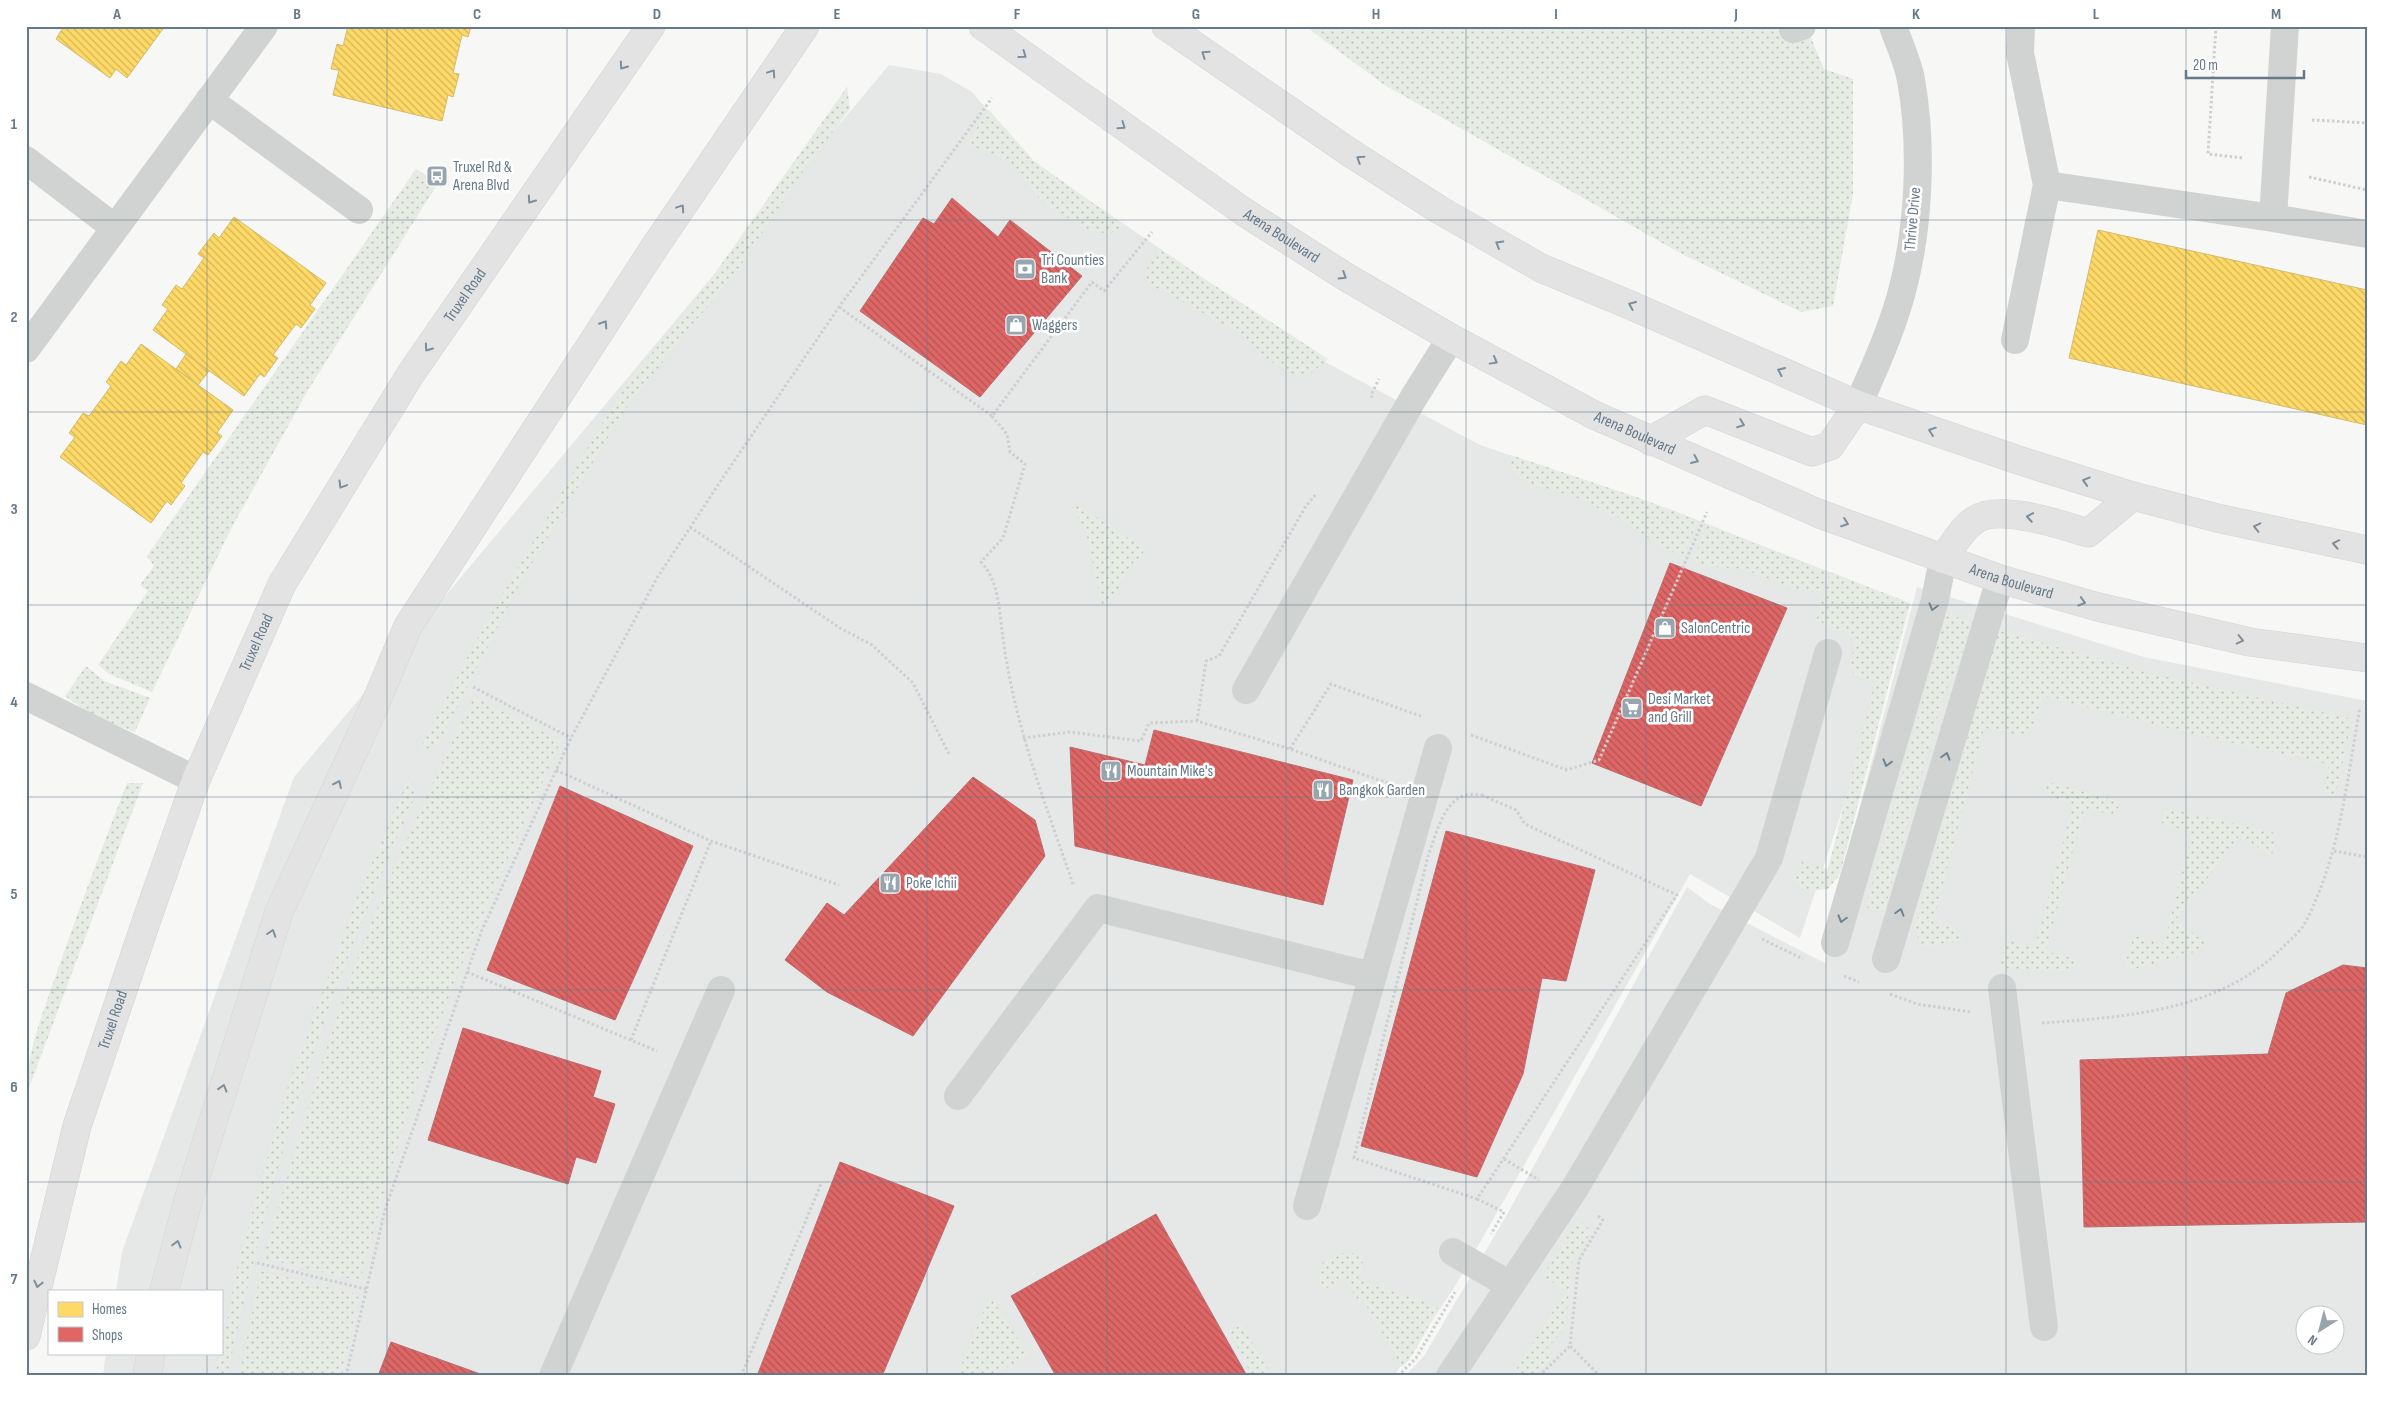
<svg xmlns="http://www.w3.org/2000/svg" width="2393" height="1402" font-family="'Sofia Sans Condensed',sans-serif">
	<style>
		.built { fill: #e6e7e7; fill-rule: evenodd }
		.grass { fill: url(#grass-dots) }
		.homes { fill: url(#homes-back-hatch); stroke: #d0bc70 }
		.shops { fill: url(#shops-back-hatch); stroke: #bb6c70 }
		.lines { fill: none; stroke-linecap: round; stroke-linejoin: round }
		.major-casing { stroke: #d2d4d5; stroke-width: 29 }
		.path { stroke: #cdcfd0; stroke-width: 3; stroke-dasharray: 2.5 2.5; stroke-linecap: butt }
		.minor { stroke: #d1d2d2; stroke-width: 28 }
		.major { stroke: #e3e3e3; stroke-width: 28 }
		.oneway { stroke: #7d8e9b }
		.oneway2 { stroke: #6f8290 }
		.grid { fill: none; stroke: #647989; stroke-width: 1; stroke-opacity: 0.55 }
		.labels { text-anchor: middle; dominant-baseline: central; stroke-width: 5; stroke-linejoin: round; paint-order: stroke }
		.poi-label { font-size: 16px; fill: #647989; stroke: #fff; text-anchor: start }
		.street-label { font-size: 16px; fill: #647989; stroke: #fff }
		.neatline { fill: none; stroke: #647989; stroke-width: 2 }
		.grid-label { font-size: 16px; text-anchor: middle; font-weight: bold; fill: #647989 }
	</style>
	<defs>
		<pattern id="grass-dots" width="8" height="8" patternUnits="userSpaceOnUse" patternTransform="scale(1.25)"><rect width="8" height="8" fill="#e6ebe4"/><path d="M2 2h.1M6 6h.1" fill="none" stroke="#bec3bf" stroke-width="1.8" stroke-linecap="round"/></pattern>
		<pattern id="homes-back-hatch" width="6" height="6" patternUnits="userSpaceOnUse" patternTransform="scale(1.25)"><rect width="6" height="6" fill="#ffd966"/><path d="M-1 5l2 2M0 0l6 6M5-1l2 2" fill="none" stroke="#d2b55a"/></pattern>
		<pattern id="shops-back-hatch" width="6" height="6" patternUnits="userSpaceOnUse" patternTransform="scale(1.25)"><rect width="6" height="6" fill="#e06666"/><path d="M-1 5l2 2M0 0l6 6M5-1l2 2" fill="none" stroke="#b05657"/></pattern>
	</defs>
	<rect width="100%" height="100%" fill="#f7f7f6"/>
	<path class="built" d="M889 65 941 74 972 92 1032 161 1327 363 1480 445 1672 510 1910 604 1800 938 1690 874 1454 1288 1394 1376H103L106 1353H221V1291H116L122 1252 294 777Z
		M1917 587 2144 657 2367 701V1376H1405L1424 1356 1509 1211 1687 887 1710 904 1825 963 1841 879ZM2306 1314H2336V1344H2306Z"/>
	<path class="grass" d="M1305 26H1806L1824 69 1853 79V194L1833 306 1801 312 1678 252 1383 84Z
		M847 87 850 109 797 180 733 277 691 326 622 414 519 585 439 743 418 753 479 635 595 435 631 378 693 304Z
		M989 110 1034 161 1125 226 1109 234 1085 229 1040 200 1014 165 999 156 966 144Z
		M416 169 438 183 307 392 231 529 152 692 109 674 98 665 148 591 140 585 154 566 147 556Z
		M1160 250 1328 359 1310 374H1293L1267 359 1240 333 1151 285C1139 271 1151 264 1160 250Z
		M1511 455 1645 500 1698 521 1683 556 1661 547 1621 519 1575 497 1528 483 1515 473 1510 460Z
		M1077 505 1145 549 1137 563 1134 561 1109 604H1102L1086 532 1074 509Z
		M1708 525 1827 573 1821 593 1794 589 1744 569 1714 567 1692 561Z
		M1830 572 1910 603 1840 874 1828 889 1810 891 1797 886 1796 877 1801 862 1828 869 1875 682 1855 676 1850 666 1856 637 1816 620Z
		M1946 614 1972 622 1959 663 1943 697 1884 912 1866 907Z
		M1997 630 2146 672 2352 719 2335 797 2327 796 2324 790 2329 764 2188 733 2043 696C2027 746 2031 736 1984 728L1933 923 1955 928 1964 940 1921 947 1915 928Z
		M86 666 104 681 150 698 135 732 94 717 65 696Z
		M474 697 561 741C517 840 470 938 433 1039 404 1118 382 1200 360 1281L263 1258C294 1156 323 1052 360 952 393 865 434 780 474 697Z
		M409 777 416 794C373 892 332 992 300 1094 271 1186 248 1281 227 1376H215L219 1353H221L238 1264 286 1092 357 898Z
		M2045 781 2115 800 2120 806 2112 814 2084 809 2046 951 2071 958 2076 963 2070 972 2000 968 2006 940 2035 947 2073 804 2049 796 2044 787Z
		M127 783H143L26 1096C26 1054 43 1012 57 972 79 908 103 845 127 783Z
		M2165 808 2275 833 2272 857 2240 835 2175 921 2207 943 2190 954 2134 969 2125 964 2134 936 2164 944 2192 833 2162 823Z
		M1578 1220 1592 1231 1572 1262 1565 1329 1547 1348 1554 1356 1534 1376H1512L1566 1291 1545 1277 1544 1274Z
		M1341 1253H1354L1364 1256 1358 1280 1428 1303 1439 1309 1410 1359 1402 1367 1363 1300 1359 1302 1344 1278 1325 1289 1318 1281 1323 1261Z
		M261 1271 359 1295 342 1376H239Z
		M990 1295 1028 1355 992 1376H957Z
		M1242 1324V1325L1272 1376H1252L1230 1332Z"/>
	<path class="homes" d="M64 26H165L127 78 116 69 110 78 56 39Z
		M348 26H471L468 37 462 35 453 73 459 74 453 97 448 95 442 121 333 95 339 70 331 69 337 44 343 46Z
		M234 217 326 283 310 305 315 309 301 328 296 324 273 355 278 358 264 377 260 374 244 396 153 330 168 309 162 305 176 285 182 289 204 258 198 254 214 233 219 238Z
		M2098 230 2367 290V425L2069 358Z
		M141 344 233 410 217 433 222 436 208 455 203 452 181 483 185 486 171 505 167 501 151 523 60 457 75 437 69 433 83 413 89 416 111 386 106 382 121 361 126 365Z
		M186 354 209 371 198 385 176 369Z"/>
	<path class="shops" d="M952 198 998 237 1010 220 1082 276 980 397 860 311 923 218 934 224Z
		M1670 563 1787 608 1701 806 1592 763Z
		M1154 730 1353 780 1323 905 1075 846 1070 747 1145 765Z
		M973 777 1035 820 1045 856 913 1036 827 992 785 960 827 903 844 915Z
		M560 786 693 846 615 1020 487 970Z
		M1446 831 1595 870 1566 981 1542 978 1523 1074 1477 1177 1361 1146Z
		M2343 965 2367 968V1222L2084 1227 2080 1060 2268 1054 2286 993Z
		M463 1028 601 1071 593 1097 615 1104 596 1163 576 1157 568 1184 428 1140Z
		M840 1162 954 1206 882 1376H757Z
		M1156 1214 1247 1376H1056L1011 1296Z
		M391 1342 486 1376H378Z"/>
	<g class="lines">
		<g class="major-casing">
			<g id="major">
				<path id="s1" d="M983 26 1244 212 1346 277 1451 338 1594 415 1820 514 2000 579 2098 607 2250 642 2367 658"/>
				<path d="M1166 26 1349 152 1438 209 1541 268 1630 305 1858 405 2021 461 2133 496 2217 518 2367 550"/>
				<path d="M1650 441 1705 410 1812 452 1830 446 1858 405"/>
				<path d="M1943 559C1952 547 1961 529 1975 520 1999 503 2062 525 2088 533L2133 496"/>
				<path d="M164 1291 188 1201 279 912 373 709 408 626 654 248 805 26"/>
				<path id="s2" d="M26 1336 77 1126 147 919 196 780 282 584 410 375 651 26"/>
				<path d="M147 1376 151 1353"/>
			</g>
		</g>
		<path class="path" d="M2216 26 2208 154 2243 158
			M2312 120 2367 123
			M2309 177 2367 190
			M839 307 992 416 1092 282 1104 291 1152 232
			M1372 398 1371 395 1379 379
			M992 416 1007 434 1010 452 1025 464 1003 538 981 562C1000 582 999 612 1003 638 1014 723 1045 803 1073 884
			M690 527 840 628 872 645 913 683 950 756
			M473 687 571 738
			M1197 721 1206 661 1219 656 1306 506 1316 494
			M1471 735 1567 770 1599 760 1707 512
			M1023 738 1070 732 1141 741 1149 723 1197 721 1290 749 1393 785
			M1290 749 1331 684 1423 717
			M556 770 711 841 839 885
			M1482 795 1516 810 1525 824 1677 895 1477 1199 1354 1158 1428 856C1435 838 1442 804 1463 796 1468 794 1477 795 1482 795Z
			M2334 851 2367 857
			M1762 939 1803 959
			M467 972 657 1051
			M1844 976 1859 982
			M1890 994 1917 1004 1971 1012
			M2042 1023C2127 1017 2222 1011 2285 945 2291 939 2301 931 2305 923 2340 856 2347 780 2360 707
			M631 1040 711 841
			M1504 1159 1539 1180
			M1477 1199 1504 1212 1491 1234
			M1598 1216 1603 1220 1579 1260 1570 1346 1600 1376
			M257 1263 366 1289
			M346 1376 385 1210 467 972 482 930 571 738 657 578 722 479 839 307 992 98
			M741 1376 821 1184
			M1398 1376 1416 1358 1455 1292
			M1539 1376 1570 1346"/>
		<path class="minor" d="M2285 26 2273 218 2367 234
			M1793 29 1802 26
			M209 100 359 210
			M26 160 115 228
			M2047 185 2273 218
			M2015 340 2047 185 2020 53 2021 26
			M26 349 264 26
			M1858 405C1874 369 1890 334 1901 295 1919 230 1923 147 1911 80 1908 62 1899 44 1893 26
			M1246 690 1414 397 1451 338
			M26 696 196 780
			M1835 943 1935 600 1943 559
			M1886 959 2000 579
			M2002 988 2044 1327
			M958 1096 1098 908 1372 976
			M1307 1206 1438 748
			M1453 1252 1510 1285
			M553 1376 721 990
			M1450 1376 1575 1188 1769 858 1828 653"/>
		<use href="#major" class="major"/>
	</g>
	<defs><path id="oneway-chevron" d="M-2-3.5L2.5 0L-2 3.5" fill="none" stroke-width="1.6" stroke-linecap="round" stroke-linejoin="round" transform="scale(1.25)"/></defs>
	<g class="oneway">
		<use href="#oneway-chevron" transform="translate(1205 54) rotate(-145)"/>
		<use href="#oneway-chevron" transform="translate(1023 55) rotate(36)"/>
		<use href="#oneway-chevron" transform="translate(623 66) rotate(125)"/>
		<use href="#oneway-chevron" transform="translate(772 73) rotate(-56)"/>
		<use href="#oneway-chevron" transform="translate(1122 126) rotate(35)"/>
		<use href="#oneway-chevron" transform="translate(1360 159) rotate(-147)"/>
		<use href="#oneway-chevron" transform="translate(531 200) rotate(125)"/>
		<use href="#oneway-chevron" transform="translate(681 208) rotate(-56)"/>
		<use href="#oneway-chevron" transform="translate(1499 244) rotate(-150)"/>
		<use href="#oneway-chevron" transform="translate(1343 276) rotate(32)"/>
		<use href="#oneway-chevron" transform="translate(1632 305) rotate(-157)"/>
		<use href="#oneway-chevron" transform="translate(604 324) rotate(-57)"/>
		<use href="#oneway-chevron" transform="translate(428 348) rotate(125)"/>
		<use href="#oneway-chevron" transform="translate(1494 361) rotate(29)"/>
		<use href="#oneway-chevron" transform="translate(1781 371) rotate(-156)"/>
		<use href="#oneway-chevron" transform="translate(1741 424) rotate(21)"/>
		<use href="#oneway-chevron" transform="translate(1932 431) rotate(-161)"/>
		<use href="#oneway-chevron" transform="translate(1695 460) rotate(23)"/>
		<use href="#oneway-chevron" transform="translate(2086 481) rotate(-163)"/>
		<use href="#oneway-chevron" transform="translate(342 485) rotate(121)"/>
		<use href="#oneway-chevron" transform="translate(2030 517) rotate(-170)"/>
		<use href="#oneway-chevron" transform="translate(1845 523) rotate(20)"/>
		<use href="#oneway-chevron" transform="translate(2257 527) rotate(-167)"/>
		<use href="#oneway-chevron" transform="translate(2336 544) rotate(-169)"/>
		<use href="#oneway-chevron" transform="translate(2082 602) rotate(16)"/>
		<use href="#oneway-chevron" transform="translate(2240 640) rotate(13)"/>
		<use href="#oneway-chevron" transform="translate(338 784) rotate(-65)"/>
		<use href="#oneway-chevron" transform="translate(272 933) rotate(-72)"/>
		<use href="#oneway-chevron" transform="translate(223 1088) rotate(-73)"/>
		<use href="#oneway-chevron" transform="translate(177 1244) rotate(-75)"/>
		<use href="#oneway-chevron" transform="translate(38 1284) rotate(103)"/>
	</g>
	<g class="oneway2">
		<use href="#oneway-chevron" transform="translate(1933 607) rotate(106)"/>
		<use href="#oneway-chevron" transform="translate(1946 756) rotate(-74)"/>
		<use href="#oneway-chevron" transform="translate(1887 763) rotate(106)"/>
		<use href="#oneway-chevron" transform="translate(1900 912) rotate(-74)"/>
		<use href="#oneway-chevron" transform="translate(1842 919) rotate(106)"/>
	</g>
	<path class="grid" d="M207 26V1291M387 26V1376M567 26V1376M747 26V1376M927 26V1376M1107 26V1376M1286 26V1376M1466 26V1376M1646 26V1376M1826 26V1376M2006 26V1376M2186 26V1376M26 220H2367M26 412H2367M26 605H2367M26 797H2367M26 990H2367M26 1182H2367M207 1353V1376"/>
	<defs>
		<g id="bus-square" transform="scale(1.125)"><rect x="-9" y="-9" width="18" height="18" rx="4" fill="#97a5af" stroke="#fff"/><path d="M-5-6H5V4H4V6H2V4H-2V6H-4V4H-5ZM-3.5-4V0h7V-4ZM-3.5 1.2v1.5H-2V1.2ZM2 1.2v1.5H3.5V1.2Z" fill="#fff"/></g>
		<g id="bank-square" transform="scale(1.125)"><rect x="-9" y="-9" width="18" height="18" rx="4" fill="#97a5af" stroke="#fff"/><path d="M-6-4H6V4H-6ZM0-2.3a2.3 2.3 0 1 0 0 4.6a2.3 2.3 0 1 0 0-4.6Z" fill="#fff"/></g>
		<g id="shop-square" transform="scale(1.125)"><rect x="-9" y="-9" width="18" height="18" rx="4" fill="#97a5af" stroke="#fff"/><path d="M-5-2.5h2.3a2.7 3.5 0 0 1 5.4 0H5L5.5 6h-11ZM-1.5-2.5h3a1.5 2.3 0 0 0-3 0Z" fill="#fff"/></g>
		<g id="supermarket-square" transform="scale(1.125)"><rect x="-9" y="-9" width="18" height="18" rx="4" fill="#97a5af" stroke="#fff"/><path d="M-6-5.5h2.5l.6 2H6L4.5 2H-2.5L-4.4-4H-6ZM-1.5 3.2a1.3 1.3 0 1 0 .1 0ZM3 3.2a1.3 1.3 0 1 0 .1 0Z" fill="#fff"/></g>
		<g id="restaurant-square" transform="scale(1.125)"><rect x="-9" y="-9" width="18" height="18" rx="4" fill="#97a5af" stroke="#fff"/><path d="M-5-6h1v4h1v-4h1v4h1v-4h1v5L-1.5 .5V6h-2V.5L-5-1ZM5-6V6H3V1.5H1.5Q1.5-4 5-6Z" fill="#fff"/></g>
	</defs>
	<g fill-rule="evenodd">
		<use href="#bus-square" x="437" y="176"/>
		<use href="#bank-square" x="1025" y="269"/>
		<use href="#shop-square" x="1016" y="325"/>
		<use href="#shop-square" x="1665" y="628"/>
		<use href="#supermarket-square" x="1632" y="708"/>
		<use href="#restaurant-square" x="1111" y="771"/>
		<use href="#restaurant-square" x="1323" y="790"/>
		<use href="#restaurant-square" x="890" y="883"/>
	</g>
	<g class="labels">
		<g class="poi-label">
			<text x="453" y="167">Truxel Rd &amp;<tspan x="453" dy="18">Arena Blvd</tspan></text>
			<text x="1041" y="260">Tri Counties<tspan x="1041" dy="18">Bank</tspan></text>
			<text x="1032" y="325">Waggers</text>
			<text x="1681" y="628">SalonCentric</text>
			<text x="1648" y="699">Desi Market<tspan x="1648" dy="18">and Grill</tspan></text>
			<text x="1127" y="771">Mountain Mike's</text>
			<text x="1339" y="790">Bangkok Garden</text>
			<text x="906" y="883">Poke Ichii</text>
		</g>
		<g class="street-label">
			<text transform="translate(1913 219) rotate(-85)">Thrive Drive</text>
			<text stroke="none"><textPath href="#s1" startOffset="365">Arena Boulevard</textPath></text>
			<text stroke="none"><textPath href="#s2" startOffset="1138">Truxel Road</textPath></text>
			<text stroke="none"><textPath href="#s1" startOffset="770">Arena Boulevard</textPath></text>
			<text stroke="none"><textPath href="#s1" startOffset="1175">Arena Boulevard</textPath></text>
			<text stroke="none"><textPath href="#s2" startOffset="732">Truxel Road</textPath></text>
			<text stroke="none"><textPath href="#s2" startOffset="328">Truxel Road</textPath></text>
		</g>
	</g>
	<rect width="2393" height="1402" fill="none" stroke="#ffffff" stroke-width="55"/>
	<rect x="48" y="1290" width="175" height="65" fill="#ffffff" stroke="#c1c9d0"/>
	<rect x="58" y="1302" width="25" height="15" fill="#ffd966" stroke="#c1c9d0"/>
	<text x="92" y="1314" font-size="15" fill="#647989">Homes</text>
	<rect x="58" y="1327" width="25" height="15" fill="#e06666" stroke="#c1c9d0"/>
	<text x="92" y="1340" font-size="15" fill="#647989">Shops</text>
	<g transform="translate(2320 1330) rotate(216)"><circle r="24" fill="#ffffff" stroke="#c1c9d0"/>
	<path d="M0-4L9 19L0 12L-9 19Z" fill="#97a5af"/>
	<text y="-8" font-size="14" font-weight="bold" text-anchor="middle" fill="#647989">N</text>
	</g>
	<path d="M2186 70v8h118v-8" fill="none" stroke="#647989" stroke-width="2.5"/>
	<text x="2193" y="70" font-size="15" fill="#647989" stroke="#ffffff" stroke-width="4" paint-order="stroke">20 m</text>
	<rect x="28" y="28" width="2338" height="1346" class="neatline"/>
	<g class="grid-label">
		<text x="117" y="19">A</text>
		<text x="297" y="19">B</text>
		<text x="477" y="19">C</text>
		<text x="657" y="19">D</text>
		<text x="837" y="19">E</text>
		<text x="1017" y="19">F</text>
		<text x="1196" y="19">G</text>
		<text x="1376" y="19">H</text>
		<text x="1556" y="19">I</text>
		<text x="1736" y="19">J</text>
		<text x="1916" y="19">K</text>
		<text x="2096" y="19">L</text>
		<text x="2276" y="19">M</text>
		<text x="14" y="129">1</text>
		<text x="14" y="322">2</text>
		<text x="14" y="514">3</text>
		<text x="14" y="707">4</text>
		<text x="14" y="899">5</text>
		<text x="14" y="1092">6</text>
		<text x="14" y="1284">7</text>
	</g>
</svg>
